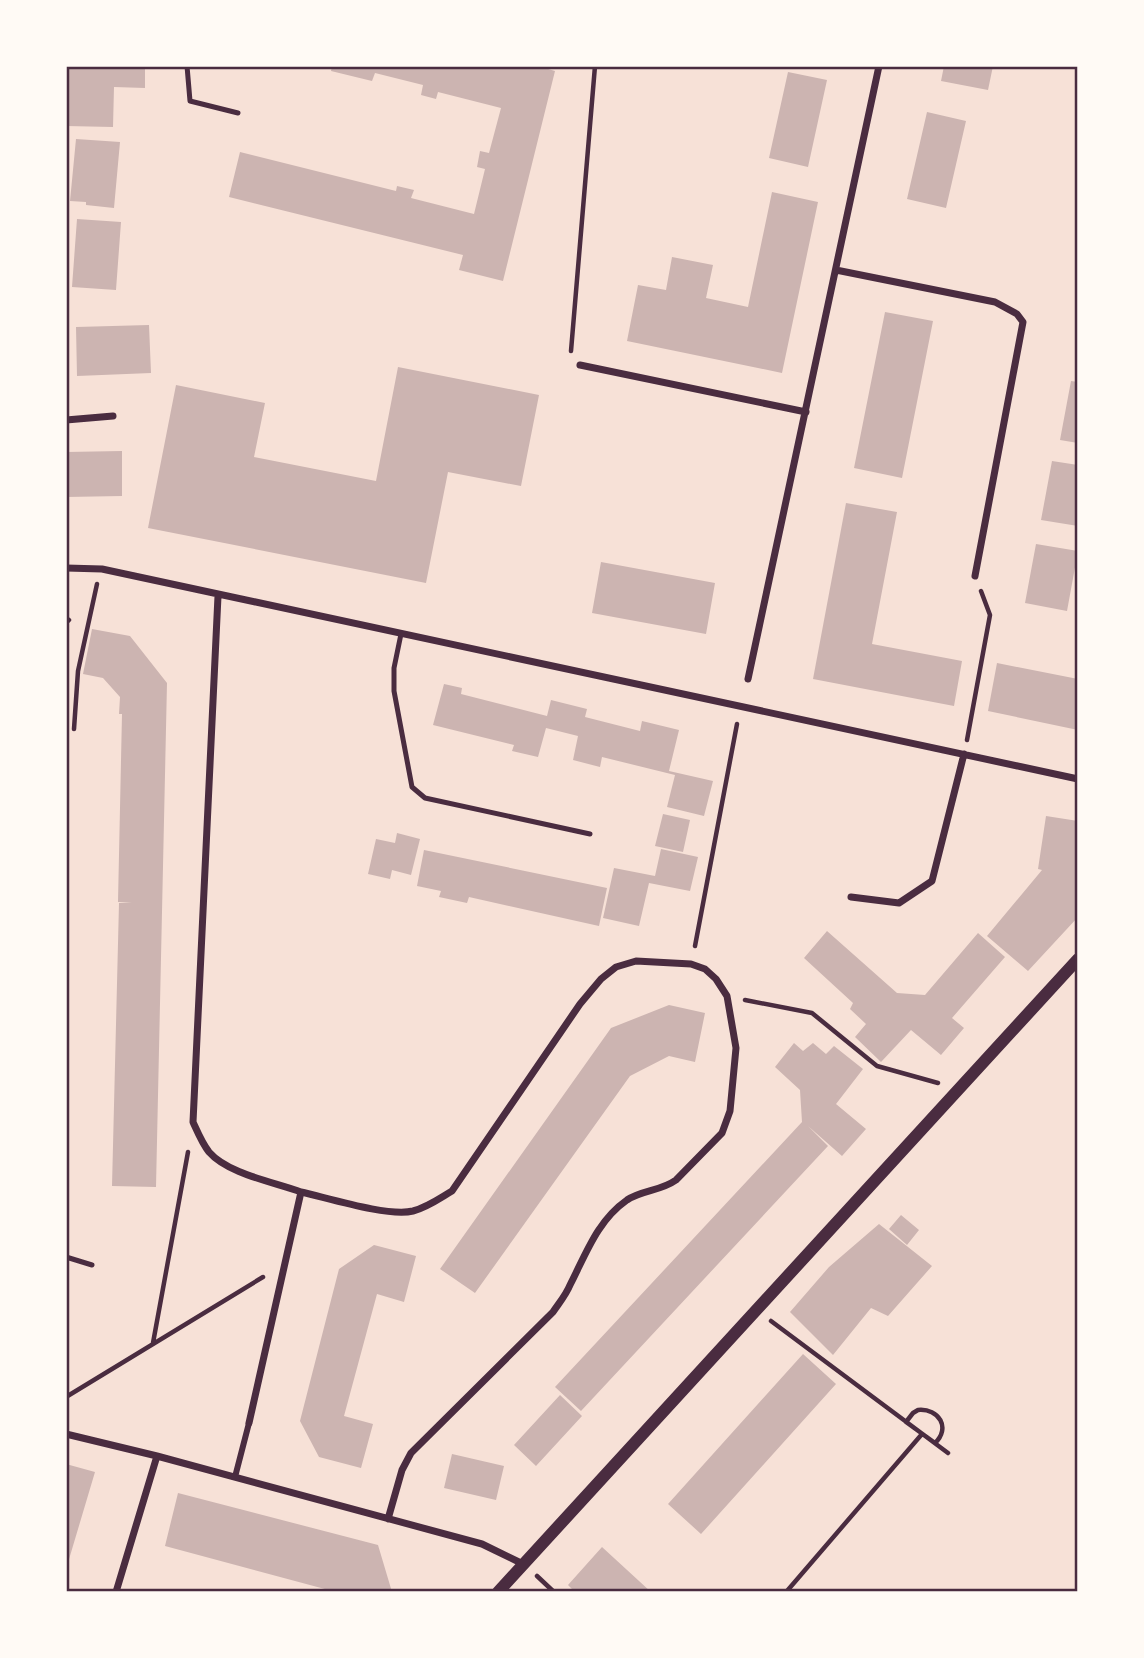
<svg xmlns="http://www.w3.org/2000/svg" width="1144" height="1658" font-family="'PT Sans Narrow',sans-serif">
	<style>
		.building { fill: #ccb4b1 }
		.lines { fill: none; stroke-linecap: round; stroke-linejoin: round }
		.path { stroke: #4a2c40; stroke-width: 4.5 }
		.service { stroke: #4a2c40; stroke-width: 5 }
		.pedestrian { stroke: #4a2c40; stroke-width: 6 }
		.minor { stroke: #4a2c40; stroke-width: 7 }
		.tertiary { stroke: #4a2c40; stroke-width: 12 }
		.neatline { fill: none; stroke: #4a2c40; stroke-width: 2.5 }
	</style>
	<rect width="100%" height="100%" fill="#f7e1d7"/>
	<path class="building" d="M66 66H145V88L114 87 113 127 66 126Z
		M332 66H538L555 71 503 281 459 270 463 255 229 197 240 152 396 191 397 186 414 190 411 198 474 214 485 169 477 167 480 151 489 153 501 108 438 92 436 99 421 95 423 85 375 73 372 81 331 71Z
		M944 66H993L988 90 941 81Z
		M788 72 827 80 808 167 769 158Z
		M927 112 966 121 946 208 907 199Z
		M76 139 120 142 114 208 86 205V202L70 201Z
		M772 192 818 202 782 373 627 341 638 285 666 290 672 257 713 265 706 298 748 307Z
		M77 219 121 222 116 290 72 287Z
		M885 312 933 321 902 478 854 468Z
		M149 325 151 373 77 376 76 327Z
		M398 367 539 395 521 486 448 472 426 583 148 528 176 385 265 403 254 457 376 481Z
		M1071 381 1078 382V443L1060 440Z
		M122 451V496L66 497V452Z
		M1052 461 1078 465V526L1041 520Z
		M846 503 897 512 872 644 962 661 954 706 813 679Z
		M1036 544 1078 551 1067 611 1025 603Z
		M601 562 715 583 706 634 592 613Z
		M92 629 130 636 167 683 156 1187 112 1186 119 903 132 902H118L122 714H119L120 697 103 678 83 674Z
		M997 663 1078 679V730L988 711Z
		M444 684 462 688 461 694 547 716 551 700 587 709 585 717 640 731 642 721 679 730 669 771 713 781 704 816 667 807 675 775 602 757 600 767 573 760 578 736 546 728 538 757 512 751 514 745 433 725Z
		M663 814 690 820 683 852 655 846Z
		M1046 816 1078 821V917L1028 971 987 936 1042 870 1038 869Z
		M397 833 420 839 411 875 392 870 390 879 368 874 376 839 395 843Z
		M661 849 698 857 690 891 649 883 639 926 603 918 614 868 655 876Z
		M424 850 607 888 599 926 469 897 467 903 439 897 441 891 417 886Z
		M827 931 897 993 925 995 978 933 1005 957 952 1018 964 1028 941 1055 911 1030 881 1062 855 1037 866 1024 850 1009 853 1003 804 958Z
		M669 1005 705 1013 695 1062 669 1056 630 1076 475 1293 440 1269 611 1028Z
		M794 1043 803 1051 813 1043 826 1054 834 1046 863 1069 836 1104 866 1129 842 1156 808 1126 828 1146 581 1411 555 1387 802 1122 800 1090 775 1067Z
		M901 1215 919 1230 907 1245 889 1229Z
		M879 1224 932 1266 888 1316 871 1308 833 1355 790 1312 829 1267Z
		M374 1245 416 1256 404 1302 377 1294 344 1416 373 1424 361 1468 319 1457 300 1421 339 1269Z
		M803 1354 836 1384 701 1534 668 1504Z
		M560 1395 582 1416 536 1466 514 1445Z
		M452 1454 504 1466 496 1500 444 1488Z
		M66 1464 95 1472 67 1566H66Z
		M178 1493 378 1545 392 1592H336L165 1546Z
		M602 1547 651 1592H575L568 1585Z"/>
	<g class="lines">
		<path class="path" d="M571 351 595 66
			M66 623 69 620
			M74 729 78 671 97 584
			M967 740 990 615 981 591
			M695 946 737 724
			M745 1000 812 1013 877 1066 938 1083
			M771 1321 948 1453
			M153 1343 188 1152
			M66 1397 263 1277
			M918 1410C939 1408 951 1428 935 1443L906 1422 913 1413Z
			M537 1576 554 1592
			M787 1591 922 1434"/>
		<path class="service" d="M187 66 190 101 238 113
			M401 634 394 668V691L412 787 425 798 590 834
			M66 1257 92 1265"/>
		<path class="pedestrian" d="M235 1477 249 1423"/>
		<path class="minor" d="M836 270 995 302 1017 314 1023 322 975 576
			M580 365 806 412
			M66 420 113 416
			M66 568 102 569 1078 779
			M218 596 193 1122C198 1133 202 1143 209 1152 228 1174 274 1182 301 1192
			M748 679 879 66
			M851 897 899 903 932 881 964 754
			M249 1423 301 1192C328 1198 388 1217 413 1211 428 1207 440 1198 452 1191L580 1004 601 979 616 967 636 961 691 964 705 969 716 979 727 996 736 1048 730 1111 722 1133 676 1180C661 1191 642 1190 627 1200 597 1221 586 1254 570 1285 566 1295 559 1303 553 1312L411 1453 402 1470 388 1519
			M66 1434 157 1456 482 1544 523 1564
			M116 1592 157 1456"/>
		<path class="tertiary" d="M498 1592 1078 959"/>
	</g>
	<rect width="1144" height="1658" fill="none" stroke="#fffaf5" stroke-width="136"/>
	<rect x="68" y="68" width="1008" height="1522" class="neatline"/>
</svg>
